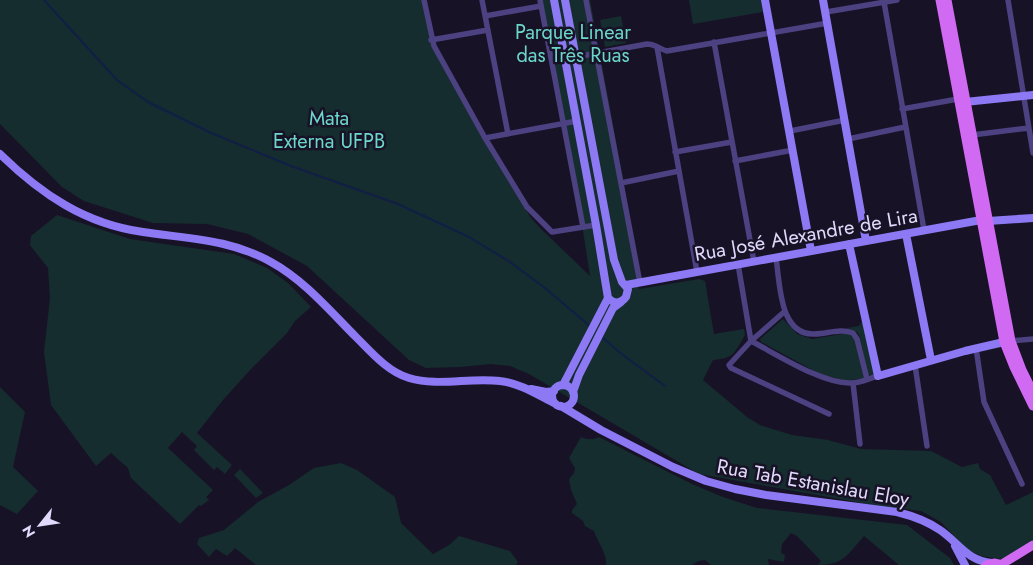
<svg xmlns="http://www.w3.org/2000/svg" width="1033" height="565" font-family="Jost,sans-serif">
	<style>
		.green { fill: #152d2f }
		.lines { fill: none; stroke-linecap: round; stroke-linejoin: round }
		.stream { stroke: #111e45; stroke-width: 2 }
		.street { stroke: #4c4181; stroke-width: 5.5 }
		.secondary { stroke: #8c79f3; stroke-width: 8 }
		.primary { stroke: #d16af2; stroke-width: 9 }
		.labels { text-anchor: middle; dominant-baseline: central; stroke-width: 5; stroke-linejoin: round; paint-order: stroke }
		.park-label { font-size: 20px; fill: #6bd6ca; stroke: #181226 }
		.street-label { font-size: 20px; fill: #e2d9fc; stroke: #181226 }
	</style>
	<rect width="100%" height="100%" fill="#181226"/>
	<path class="green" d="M0 0H422L431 43 487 146 531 218 540 228 590 276 583 231 539 0H590L624 185 639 289 699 279 705 281 714 334 744 329 745 335C734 353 735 358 713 360L703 380 747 417 760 425 792 435 828 440 861 449 931 451 962 467 978 463 980 469 990 475 1006 505 1033 492V540L1008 557 1001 559 981 556 966 549 941 522 921 511 873 505 699 474 529 374 510 366 491 364 460 367 426 368 409 360 307 266 248 234 207 224 153 223 84 201 62 187 0 124Z
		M689 0H761L763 12 693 24Z
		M621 16 626 43 605 47 600 20Z
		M57 215 130 239 234 254 267 268 288 283 311 307 295 321 287 333 251 369 223 400 197 433 232 465 225 474 217 467 214 470 194 450 197 446 182 432 168 448 213 490 206 497 209 500 201 506 199 505 180 524 131 478 128 468 111 453 96 466 51 405 44 352 50 298 48 268 30 245 31 236Z
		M864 318 875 372 872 376 868 374 859 335 857 332 847 328 859 326Z
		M783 319 797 334 812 339 848 333 854 335 864 378 846 381 820 374 761 342 760 339Z
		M0 387 25 412 13 467 38 491 17 514 0 505Z
		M581 437C588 440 592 440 599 437L692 484 723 497 757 508 907 525 950 558 954 565H899L864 536C848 554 844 565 818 565L821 561 797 536 791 533 782 544 781 553 785 555 784 562 768 559 769 565H711L705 560 699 561 692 565H606C607 553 598 543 594 531L585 526 583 521 572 513V510L577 504 571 490 569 479 574 473 575 468 569 458Z
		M341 463 357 470 395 497 401 523 433 554 449 545 459 536 510 551 518 562 516 565H256L235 548 227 556 216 549 209 557 197 544 199 538 224 530 258 502 289 485 314 468Z
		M240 469 263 493 256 498 234 475Z"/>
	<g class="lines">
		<path class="stream" d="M44 0 117 80 148 102 209 132 291 166 398 204 469 237 510 262 545 288 591 327
			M602 337 619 352 665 386"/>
		<path class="street" d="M424 0 434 46 485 138 527 207 552 232 596 225
			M482 0 508 134
			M540 0 583 227
			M586 0 640 283
			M1008 0 1033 153
			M884 2 924 230
			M826 12 897 0
			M485 16 541 6
			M431 40 488 30
			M714 42 754 262
			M657 47 697 272
			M576 57 647 44C655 44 660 49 667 51L828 23
			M902 109 958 99
			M790 131 845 120
			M972 135 1029 128
			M485 138 577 121
			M848 139 905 127
			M675 152 732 142
			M735 161 793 150
			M621 183 679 171
			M776 258C780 283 779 335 814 334 827 334 840 328 853 333L857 339 867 379
			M738 264 751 341C776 354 824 385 852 383 860 383 870 378 878 376
			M784 312 751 341 729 365 731 368 829 414
			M1011 341 1033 339
			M976 348 984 402 1022 484
			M915 365 927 446
			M853 383 860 444"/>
		<path class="secondary" d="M554 0 596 225 608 298
			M565 0 614 260 622 282 628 289 626 297C621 304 614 304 608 298
			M765 0 811 251
			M823 0 866 241
			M965 102 1033 95
			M0 154C41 194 85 224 143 232 189 239 230 239 271 262 304 280 330 311 356 337 371 352 388 372 409 378 438 387 470 377 500 381 520 383 538 395 556 404
			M906 234 931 360
			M849 244 878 376 965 351 1004 342
			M626 285 981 220 988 221 1033 218
			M563 385 608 298
			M552 396a11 11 0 1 1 22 0a11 11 0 1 1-22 0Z
			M531 389 546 392 554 391
			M573 392 579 375 613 308 621 302
			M561 406 601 430 673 467 706 481 735 489 766 495 897 512C913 516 927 521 940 530 958 542 967 561 992 563
			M955 546 965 565"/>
		<path class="primary" d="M940 0 1004 342 1014 367 1033 406
			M947 0 1011 341 1022 370 1033 392
			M1002 564 1033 545
			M986 565 994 563 1003 565"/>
	</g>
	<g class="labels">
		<g class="park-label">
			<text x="573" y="32">Parque Linear<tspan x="573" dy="23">das Três Ruas</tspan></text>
			<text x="329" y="118">Mata<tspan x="329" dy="23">Externa UFPB</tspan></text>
		</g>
		<g class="street-label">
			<text transform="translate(806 235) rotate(-10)">Rua José Alexandre de Lira</text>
			<text transform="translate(813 483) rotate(10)">Rua Tab Estanislau Eloy</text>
		</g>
	</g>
	<g transform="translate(40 525) rotate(240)" stroke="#181226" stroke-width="4" paint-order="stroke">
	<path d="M0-4L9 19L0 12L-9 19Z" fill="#e2d9fc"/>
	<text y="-8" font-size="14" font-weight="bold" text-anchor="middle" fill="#e2d9fc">N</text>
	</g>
</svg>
